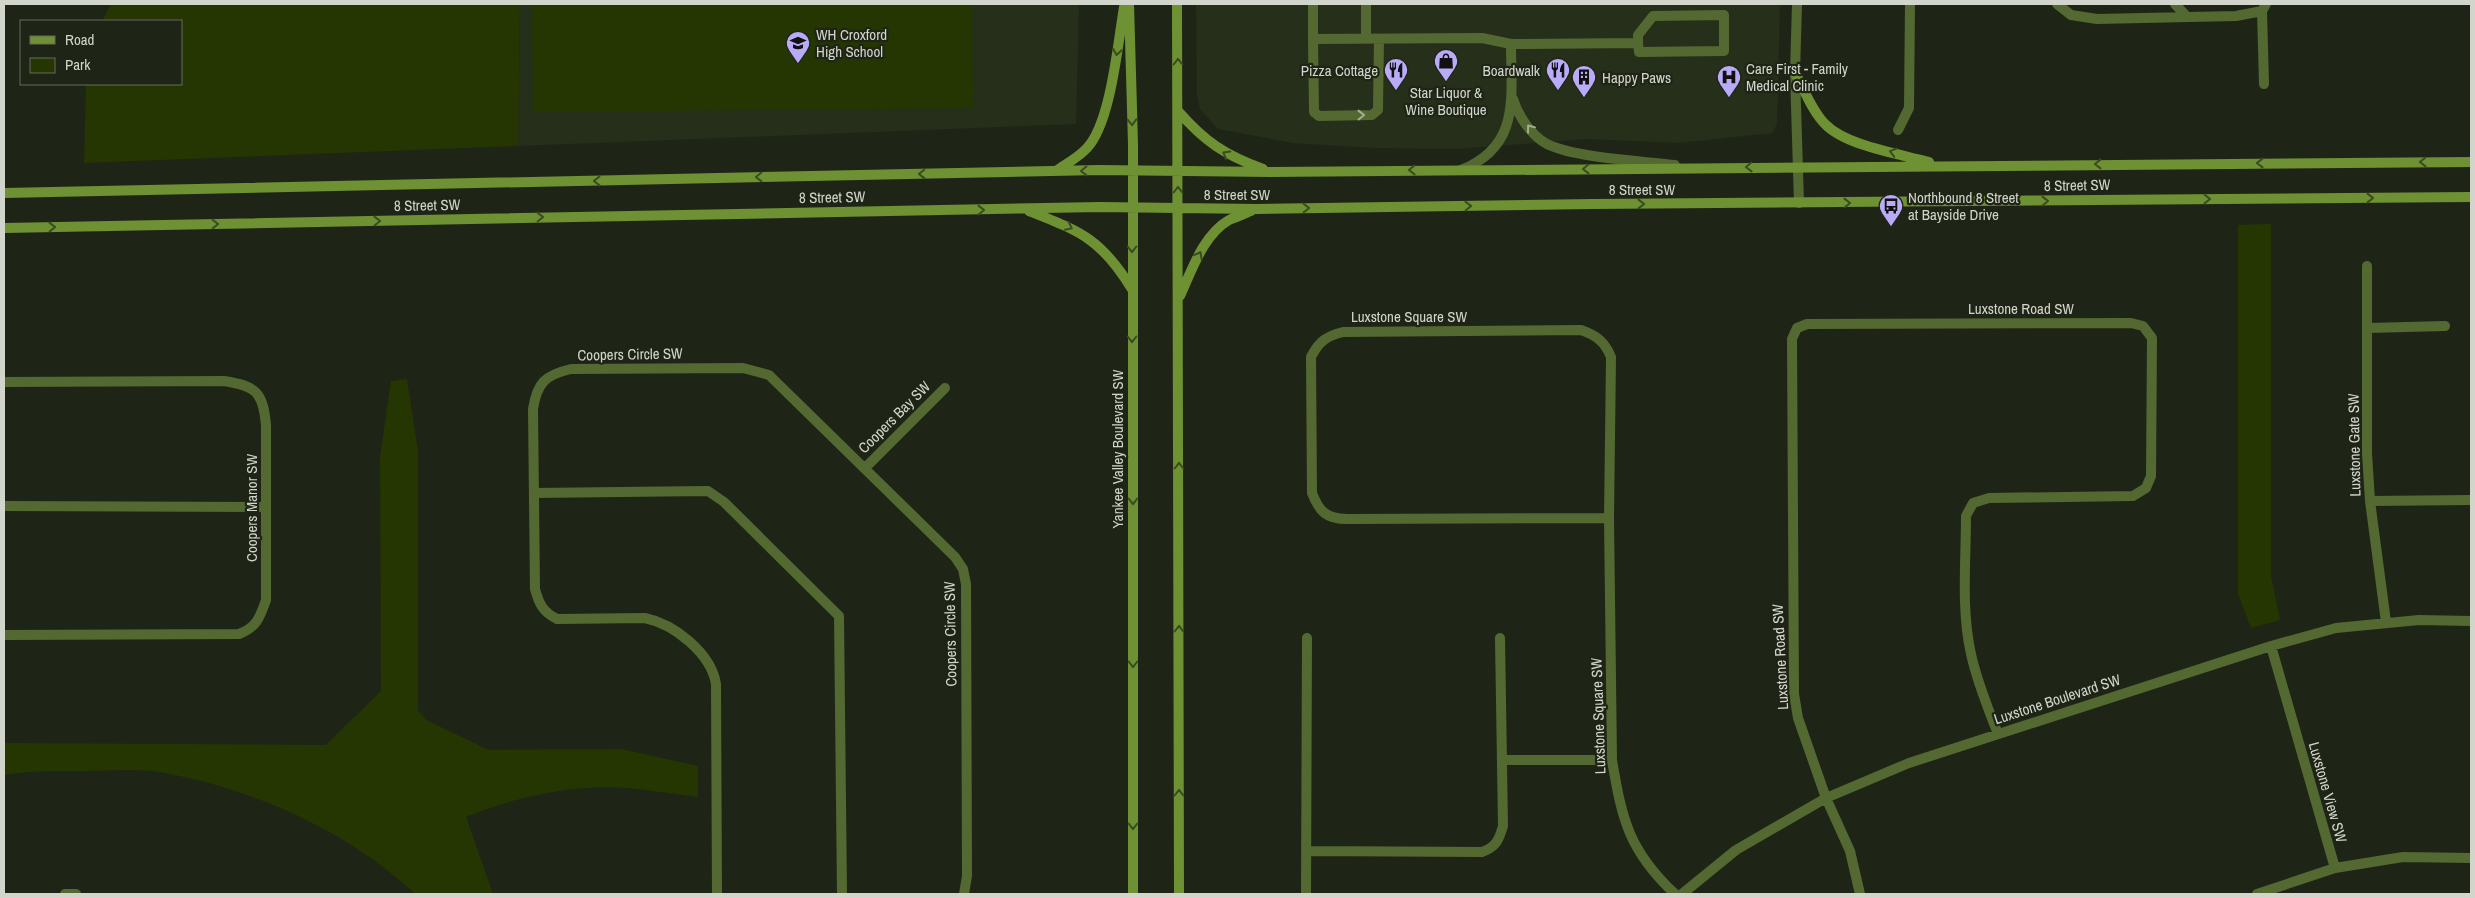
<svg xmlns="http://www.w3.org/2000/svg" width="2475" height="898" font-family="'Archivo Narrow',sans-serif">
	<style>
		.built { fill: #262f1a }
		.green { fill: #253602 }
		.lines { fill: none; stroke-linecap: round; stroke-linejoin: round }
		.service { stroke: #536931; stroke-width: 10 }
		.minor { stroke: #536931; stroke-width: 10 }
		.tertiary { stroke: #536931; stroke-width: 10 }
		.secondary { stroke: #6e9133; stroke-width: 10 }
		.oneway { stroke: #3b4b20 }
		.oneway2 { stroke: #a5af95 }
		.labels { text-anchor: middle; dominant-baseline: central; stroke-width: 4.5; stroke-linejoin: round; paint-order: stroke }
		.poi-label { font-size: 15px; fill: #d1d5cb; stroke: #1f2516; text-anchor: start }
		.street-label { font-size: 15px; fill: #d1d5cb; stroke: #1f2516 }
	</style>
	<rect width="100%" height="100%" fill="#1f2516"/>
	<path class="built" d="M520 4H1079L1076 124 518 146Z
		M1196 4H1780L1777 124 1772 133 1679 143 1588 139 1456 149 1373 148 1293 143 1218 129 1200 109 1197 95Z"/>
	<path class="green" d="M111 4H520L518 146 84 163 86 84H181V21H102Z
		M532 4H972L973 108 533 112Z
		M2271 224V576L2280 620 2251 628 2238 594V225Z
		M407 379 418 452V710L426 720 489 750 621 749 698 766V797C674 794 650 790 626 788 573 784 515 797 466 817L493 894H415C349 831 249 787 159 772 132 768 103 771 75 771 52 771 27 771 4 775V743L326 745 381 691 380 457 391 381Z"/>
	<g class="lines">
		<path class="service" d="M1313 4V39L1482 38 1511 44C1511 97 1521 146 1461 170
			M1366 4V39
			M2057 4 2071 15 2097 19 2236 16 2262 11 2266 4
			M2175 4 2187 17
			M2262 11 2264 84
			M1313 39 1314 112 1319 116 1372 115 1378 110 1379 39
			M1511 44 1638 43 1639 52 1724 51V15L1653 16 1638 35V43
			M1513 99C1518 115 1531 136 1547 144 1575 158 1642 161 1675 165
			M1898 130 1909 108 1910 4
			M534 493 708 491 724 502 839 616 842 894
			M4 506 266 507"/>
		<path class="minor" d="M1797 4 1795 73 1799 203
			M2367 266V453L2370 501 2386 622
			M2368 328 2445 326
			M4 382 224 381C256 386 263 392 266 425V600C260 617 257 627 239 634L4 635
			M865 468 945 388
			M2370 501 2471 500
			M1609 518 1347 519C1326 519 1319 511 1312 493L1311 357C1319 341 1327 336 1343 332L1581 330C1596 335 1605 342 1611 357L1609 518 1612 760C1622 820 1629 851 1675 894
			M1502 760H1612
			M1307 851 1482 852C1496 847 1499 840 1503 826L1500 638
			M2335 868 2403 857 2471 858
			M717 894 716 684C711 653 674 624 645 618L557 619C543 612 539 604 535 589L533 409C537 383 545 375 571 369L743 368 769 375 955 557 963 569 966 584 967 876 964 894
			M1306 894 1307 638
			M1682 894 1736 850 1826 798 1909 763 2271 646 2336 628 2419 620 2471 621
			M1860 894 1850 851 1826 798 1798 718 1794 694 1792 339 1797 328 1807 324 2131 323 2143 326 2152 338 2151 476 2146 488 2133 496 1989 498 1973 503 1966 516C1966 561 1961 610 1971 654 1977 682 1988 708 1998 734
			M2257 894 2335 868 2271 646"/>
		<path class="tertiary" d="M65 894H76"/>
		<path class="secondary" d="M1129 4 1133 144V894
			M1177 4 1179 894
			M1795 73C1804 89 1812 111 1825 124 1846 146 1900 154 1929 162
			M1178 111C1205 142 1225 155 1263 169
			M1056 171C1066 164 1079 157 1087 148 1111 123 1118 42 1124 7
			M4 193 1099 170 1271 172 2471 162
			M1029 211C1082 232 1101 239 1132 289
			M4 228 1100 207 1257 209 1592 204 2471 197
			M1180 296C1192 270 1203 235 1229 220 1236 217 1244 214 1251 211"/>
	</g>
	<defs><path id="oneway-chevron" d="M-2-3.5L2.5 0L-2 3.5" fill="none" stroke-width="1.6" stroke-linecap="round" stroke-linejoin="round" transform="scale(1.25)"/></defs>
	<g class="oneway">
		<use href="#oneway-chevron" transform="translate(1117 52) rotate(99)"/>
		<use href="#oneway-chevron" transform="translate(1178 62) rotate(-90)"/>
		<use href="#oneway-chevron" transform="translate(1132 122) rotate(88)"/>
		<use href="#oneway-chevron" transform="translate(1893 152) rotate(-164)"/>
		<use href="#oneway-chevron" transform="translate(1226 154) rotate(-150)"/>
		<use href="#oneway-chevron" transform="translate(2423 162) rotate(179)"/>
		<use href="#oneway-chevron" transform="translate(2260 163) rotate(180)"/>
		<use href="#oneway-chevron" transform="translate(2098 164) rotate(180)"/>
		<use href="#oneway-chevron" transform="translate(1749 167) rotate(179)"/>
		<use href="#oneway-chevron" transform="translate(1586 169) rotate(179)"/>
		<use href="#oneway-chevron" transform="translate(1412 170) rotate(179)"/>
		<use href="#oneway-chevron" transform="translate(1084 171) rotate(179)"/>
		<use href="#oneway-chevron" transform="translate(922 174) rotate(179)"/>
		<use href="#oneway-chevron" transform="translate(759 177) rotate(179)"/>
		<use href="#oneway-chevron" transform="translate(597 181) rotate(179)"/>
		<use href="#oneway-chevron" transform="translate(1178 190) rotate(-90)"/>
		<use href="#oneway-chevron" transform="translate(2370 198)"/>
		<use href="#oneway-chevron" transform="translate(2207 199)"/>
		<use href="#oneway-chevron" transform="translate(2045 201) rotate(-1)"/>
		<use href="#oneway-chevron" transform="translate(1847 203) rotate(-1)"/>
		<use href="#oneway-chevron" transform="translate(1641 204)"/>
		<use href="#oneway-chevron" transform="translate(1468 206) rotate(-1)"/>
		<use href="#oneway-chevron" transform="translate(1306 208) rotate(-1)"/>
		<use href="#oneway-chevron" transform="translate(981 210) rotate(-1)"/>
		<use href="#oneway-chevron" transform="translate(540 217) rotate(-1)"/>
		<use href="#oneway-chevron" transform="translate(377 221) rotate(-1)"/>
		<use href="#oneway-chevron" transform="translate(215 224) rotate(-1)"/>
		<use href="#oneway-chevron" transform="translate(52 227) rotate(-1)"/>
		<use href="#oneway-chevron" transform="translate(1069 227) rotate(26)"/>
		<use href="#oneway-chevron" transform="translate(1132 249) rotate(90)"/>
		<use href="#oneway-chevron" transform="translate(1199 255) rotate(-61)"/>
		<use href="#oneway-chevron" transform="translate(1132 339) rotate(90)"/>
		<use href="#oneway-chevron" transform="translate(1179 466) rotate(-90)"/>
		<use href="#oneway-chevron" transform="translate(1133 501) rotate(90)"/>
		<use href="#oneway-chevron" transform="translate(1179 629) rotate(-90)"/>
		<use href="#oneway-chevron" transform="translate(1133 664) rotate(90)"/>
		<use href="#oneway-chevron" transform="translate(1179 793) rotate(-90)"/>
		<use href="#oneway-chevron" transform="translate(1133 826) rotate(90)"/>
	</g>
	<g class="oneway2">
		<use href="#oneway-chevron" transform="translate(1361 115) rotate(-1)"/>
		<use href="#oneway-chevron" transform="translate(1530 128) rotate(-127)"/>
	</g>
	<defs>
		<g id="school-pin" transform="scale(1.25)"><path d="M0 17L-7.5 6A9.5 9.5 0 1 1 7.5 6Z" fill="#b9abf7" stroke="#1f2516"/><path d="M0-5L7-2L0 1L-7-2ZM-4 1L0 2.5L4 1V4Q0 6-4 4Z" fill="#111"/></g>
		<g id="shop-pin" transform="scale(1.25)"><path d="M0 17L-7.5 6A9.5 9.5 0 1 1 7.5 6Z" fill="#b9abf7" stroke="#1f2516"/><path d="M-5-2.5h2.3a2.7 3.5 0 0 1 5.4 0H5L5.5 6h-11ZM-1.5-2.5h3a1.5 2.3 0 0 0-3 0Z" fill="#111"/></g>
		<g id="restaurant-pin" transform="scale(1.25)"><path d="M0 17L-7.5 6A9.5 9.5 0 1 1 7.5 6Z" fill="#b9abf7" stroke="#1f2516"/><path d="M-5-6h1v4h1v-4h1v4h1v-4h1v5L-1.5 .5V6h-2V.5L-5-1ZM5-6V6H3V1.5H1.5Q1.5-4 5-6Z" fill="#111"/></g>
		<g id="building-pin" transform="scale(1.25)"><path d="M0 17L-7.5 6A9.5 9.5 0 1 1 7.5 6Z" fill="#b9abf7" stroke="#1f2516"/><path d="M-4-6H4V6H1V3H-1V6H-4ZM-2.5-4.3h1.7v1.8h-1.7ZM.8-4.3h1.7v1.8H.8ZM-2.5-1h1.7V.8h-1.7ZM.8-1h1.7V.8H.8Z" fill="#111"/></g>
		<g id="hospital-pin" transform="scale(1.25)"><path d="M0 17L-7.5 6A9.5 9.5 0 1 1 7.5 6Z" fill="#b9abf7" stroke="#1f2516"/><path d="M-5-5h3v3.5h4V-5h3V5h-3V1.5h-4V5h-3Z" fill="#111"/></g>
		<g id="bus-pin" transform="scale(1.25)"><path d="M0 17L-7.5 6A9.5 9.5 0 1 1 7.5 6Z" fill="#b9abf7" stroke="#1f2516"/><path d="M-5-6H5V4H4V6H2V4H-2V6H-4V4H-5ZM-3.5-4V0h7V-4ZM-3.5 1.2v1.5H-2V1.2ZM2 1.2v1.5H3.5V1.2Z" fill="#111"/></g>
	</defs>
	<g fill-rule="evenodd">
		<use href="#school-pin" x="798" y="43"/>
		<use href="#shop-pin" x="1446" y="61"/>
		<use href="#restaurant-pin" x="1396" y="70"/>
		<use href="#restaurant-pin" x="1558" y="70"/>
		<use href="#building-pin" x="1584" y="77"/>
		<use href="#hospital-pin" x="1729" y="77"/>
		<use href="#bus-pin" x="1891" y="206"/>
	</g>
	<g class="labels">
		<g class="poi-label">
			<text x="816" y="34">WH Croxford<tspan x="816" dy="17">High School</tspan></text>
			<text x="1746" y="68">Care First - Family<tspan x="1746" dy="17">Medical Clinic</tspan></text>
			<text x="1378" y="70" text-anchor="end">Pizza Cottage</text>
			<text x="1540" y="70" text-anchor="end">Boardwalk</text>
			<text x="1602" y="77">Happy Paws</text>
			<text x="1446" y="92" text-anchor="middle">Star Liquor &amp;<tspan x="1446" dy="17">Wine Boutique</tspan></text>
			<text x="1908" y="197">Northbound 8 Street<tspan x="1908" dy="17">at Bayside Drive</tspan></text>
		</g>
		<g class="street-label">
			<text transform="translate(2077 185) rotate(-1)">8 Street SW</text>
			<text x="1642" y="189">8 Street SW</text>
			<text x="1237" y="194">8 Street SW</text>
			<text transform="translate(832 197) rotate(-1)">8 Street SW</text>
			<text transform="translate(427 205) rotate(-1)">8 Street SW</text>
			<text x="2021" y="308">Luxstone Road SW</text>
			<text x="1409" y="316">Luxstone Square SW</text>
			<text transform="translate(630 354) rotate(-1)">Coopers Circle SW</text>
			<text transform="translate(894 417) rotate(-45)">Coopers Bay SW</text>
			<text transform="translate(2354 445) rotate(-91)">Luxstone Gate SW</text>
			<text transform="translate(1117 449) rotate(-90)">Yankee Valley Boulevard SW</text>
			<text transform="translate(251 508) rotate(-90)">Coopers Manor SW</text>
			<text transform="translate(950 634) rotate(-91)">Coopers Circle SW</text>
			<text transform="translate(1780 657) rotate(-93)">Luxstone Road SW</text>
			<text transform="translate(2057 699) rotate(-18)">Luxstone Boulevard SW</text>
			<text transform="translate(1598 716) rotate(-92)">Luxstone Square SW</text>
			<text transform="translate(2328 792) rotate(74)">Luxstone View SW</text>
		</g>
	</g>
	<rect width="2475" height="898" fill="none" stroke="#d1d5cb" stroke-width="10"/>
	<rect x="20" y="20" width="162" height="65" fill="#1f2516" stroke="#666b5e"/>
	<rect x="30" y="36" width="25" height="8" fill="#6e9133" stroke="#666b5e"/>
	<text x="65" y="45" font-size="15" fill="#d1d5cb">Road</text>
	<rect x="30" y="58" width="25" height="15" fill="#253602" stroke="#666b5e"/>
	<text x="65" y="70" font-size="15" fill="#d1d5cb">Park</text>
</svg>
